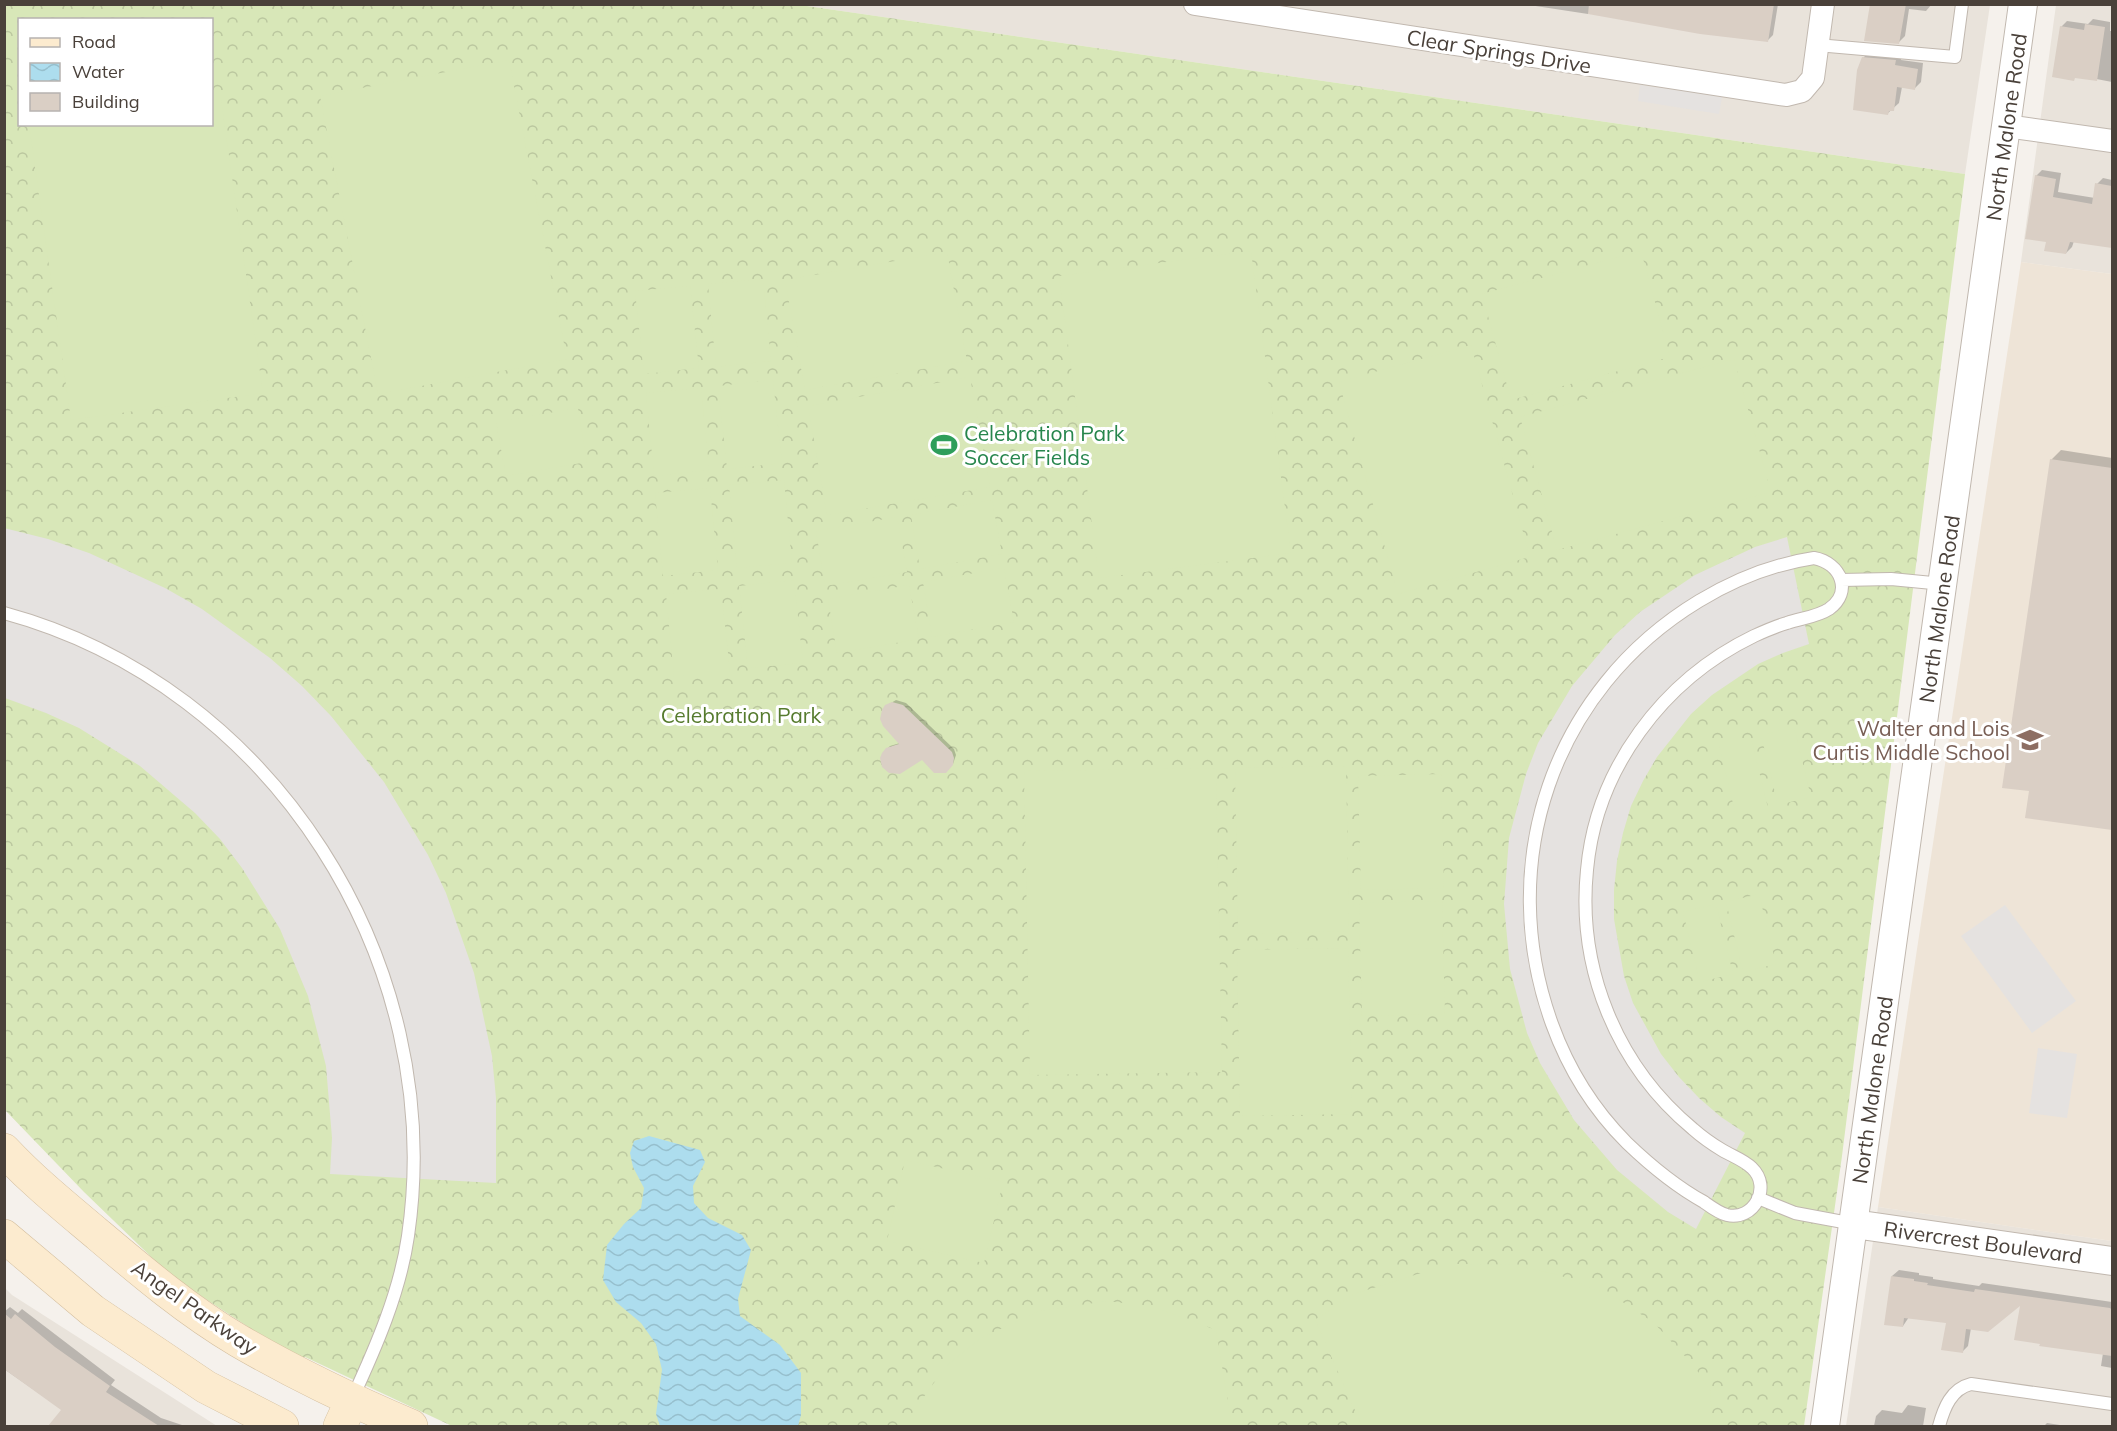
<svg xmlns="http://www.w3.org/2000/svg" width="2117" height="1431" font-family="Mulish,sans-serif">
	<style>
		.residential { fill: #e9e3db }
		.education { fill: #eee4d7 }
		.forest { fill: url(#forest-crowns); fill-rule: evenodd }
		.pitch { fill: #d8e7b8 }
		.parking { fill: #e5e2e0 }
		.water { fill: url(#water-waves) }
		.shadow { fill: #0003 }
		.building { fill: #dacfc5 }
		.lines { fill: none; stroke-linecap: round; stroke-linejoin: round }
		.service-casing { stroke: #c1b8af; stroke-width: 14 }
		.minor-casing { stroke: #c1b8af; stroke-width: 24 }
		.tertiary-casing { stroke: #c1b8af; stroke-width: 30 }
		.secondary-casing { stroke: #d3be9e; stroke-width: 34 }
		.service { stroke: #fff; stroke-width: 12 }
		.minor { stroke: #fff; stroke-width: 22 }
		.tertiary { stroke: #fff; stroke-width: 28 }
		.secondary { stroke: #fcebcf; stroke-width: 33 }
		.labels { text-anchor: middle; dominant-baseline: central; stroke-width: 6; stroke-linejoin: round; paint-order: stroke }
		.street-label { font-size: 21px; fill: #4a413a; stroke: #fff }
		.leisure-label { font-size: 21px; fill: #27864d; stroke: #fff; text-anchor: start }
		.park-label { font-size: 21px; fill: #567b2e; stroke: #fff }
		.education-label { font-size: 21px; fill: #785e54; stroke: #fff; text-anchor: end }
	</style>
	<defs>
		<pattern id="forest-crowns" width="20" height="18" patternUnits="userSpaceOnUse" patternTransform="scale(1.5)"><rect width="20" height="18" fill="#d8e7b8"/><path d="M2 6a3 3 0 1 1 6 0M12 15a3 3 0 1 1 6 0" fill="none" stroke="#bbc79f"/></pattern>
		<pattern id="water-waves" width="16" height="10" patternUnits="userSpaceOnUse" patternTransform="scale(1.5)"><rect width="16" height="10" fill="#adddee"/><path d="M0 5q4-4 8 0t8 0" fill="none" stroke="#96bfcd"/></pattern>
	</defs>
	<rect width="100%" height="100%" fill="#f5f1ec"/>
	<path class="residential" d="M800 5H1990L1965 174Z
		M2056 5H2112V274L2021 262Z
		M1878 1207 2112 1241V1426H1846Z
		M4 1287 12 1295 217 1426H5Z"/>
	<path class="education" d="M2021 262 2112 274V1241L1878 1207Z"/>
	<path class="forest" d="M5 5H800L1965 174 1842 1156 1804 1426H452L305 1357H301L253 1330 172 1277 84 1192 5 1110ZM20 20H212V124H20Z"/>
	<path class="pitch" d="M509 60 567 359 378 394 320 96Z
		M220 93 263 393 71 420 29 125 212 124V94Z
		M1251 251 1291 553 1099 578 1059 276Z
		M1641 251 1670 357 1511 400 1482 294Z
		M947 252 967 361 805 390 785 280Z
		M763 279 771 361 716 367 708 284Z
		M690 286 699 368 644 374 635 291Z
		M1471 345 1530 557 1398 594 1339 382Z
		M1734 359 1771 492 1557 550 1520 417Z
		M970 377 990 487 827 515 808 406Z
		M773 380 782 463 727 469 718 386Z
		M701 388 709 470 654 476 646 393Z
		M578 408 587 462 506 476 496 422Z
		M784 480 792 563 737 568 729 485Z
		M710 488 718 570 663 576 655 493Z
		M992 500 1002 554 920 569 911 515Z
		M897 517 907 572 825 586 816 531Z
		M1004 568 1014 622 932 637 923 582Z
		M794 580 803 663 748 668 739 586Z
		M909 585 919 639 837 653 828 599Z
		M721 589 730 671 674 677 666 594Z
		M1794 727 1811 797 1778 805 1761 735Z
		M1751 738 1768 808 1736 816 1719 746Z
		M1346 766 1349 931 1238 934 1235 768Z
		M1216 768 1222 1072 1030 1075 1024 771Z
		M1441 774 1444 888 1361 890 1358 776Z
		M1759 894 1776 964 1743 972 1726 902Z
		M1442 901 1445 1014 1362 1016 1359 903Z
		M1716 904 1733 974 1700 982 1683 912Z
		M1348 948 1352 1114 1240 1116 1237 950Z
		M905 1160 1003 1182 984 1263 887 1241Z
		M1458 1264 1514 1265 1559 1275 1615 1297 1654 1323 1694 1366 1710 1390 1713 1426H1362L1315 1320 1354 1294 1418 1274Z
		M1108 1301 1157 1308 1216 1330 1232 1426H903L946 1366 981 1338 1039 1311Z"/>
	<path class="parking" d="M1640 85 1722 97 1719 114 1638 101Z
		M4 528 48 539 89 553 165 588 202 609 270 658 302 686 331 716 384 782 428 855 446 893 474 973 492 1056 496 1098V1183L330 1174 332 1138 326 1066 308 996 280 929 242 868 220 839 195 813 140 766 79 728 46 713 5 698Z
		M1787 537 1809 644 1783 653 1758 664 1712 695 1691 714 1657 757 1643 781 1631 806 1623 833 1617 861 1614 890V919L1624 976 1633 1003 1661 1054 1679 1077 1699 1098 1721 1117 1745 1133 1696 1229 1668 1212 1617 1170 1574 1120 1540 1063 1527 1033 1510 969 1504 904 1509 838 1526 774 1538 743 1572 686 1615 635 1640 612 1695 575 1755 547Z
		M2005 905 2076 1001 2032 1033 1961 936Z
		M2038 1048 2077 1054 2067 1118 2029 1113Z"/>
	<path class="water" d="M649 1136 700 1150 705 1162 693 1186 694 1203 708 1218 742 1235 751 1250 738 1299 740 1316 780 1345 801 1373V1415L798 1426H660L656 1414 662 1370 656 1344 641 1323 616 1302 603 1280 607 1245 624 1224 641 1208 644 1188 633 1167 630 1153 634 1141Z"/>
	<path class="shadow" d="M1523 4H1778L1773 35 1767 41 1590 12 1588 14Z
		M1871 4H1932L1926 11 1909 9 1905 36 1899 42Z
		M2093 19 2110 22V31H2112V82L2086 77 2061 27 2067 21 2088 24Z
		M1869 52 1902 54 1901 60 1923 63 1921 82 1915 88 1902 87 1899 103 1888 113 1863 58Z
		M2042 170 2061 173 2058 192 2095 198 2097 184 2103 178 2112 180V246L2074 241 2072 247 2066 253 2048 241 2036 176Z
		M2061 450 2112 458V829L2027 816 2030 790 2051 460Z
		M896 700 906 703 954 749 956 755 953 764 950 767 887 749 890 746 900 743 886 706Z
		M1899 1270 1919 1273V1275L1933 1277V1279L1979 1286 1982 1283 2112 1302V1368L2101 1366 2103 1353 2022 1303 1971 1328 1968 1346 1962 1352 1947 1322 1909 1317 1903 1326 1892 1276Z
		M10 1307 18 1313 22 1309 115 1380 111 1385 161 1418 185 1426H87L82 1423 80 1426H57L53 1423 63 1410 4 1369V1312Z
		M1908 1405 1926 1408 1923 1426H1874L1876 1416 1882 1410 1902 1413Z
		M2047 1423 2066 1426H2044Z"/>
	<path class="building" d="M1589 4H1774L1768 42 1700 34 1588 14Z
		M1870 4H1906L1899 44 1864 41Z
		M2085 24 2105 27 2097 81 2075 78 2074 81 2052 77 2060 26 2084 30Z
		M1862 57 1896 60 1895 65 1918 69 1915 90 1897 87 1894 111H1889L1888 115 1853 110 1857 70Z
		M2035 175 2056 179 2053 197 2092 204 2095 183 2112 186V248L2070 242 2066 254 2044 251 2046 242 2025 239Z
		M2050 459 2112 468V830L2025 818 2029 791 2002 788Z
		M892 702 903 705 952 752 954 758 953 765 946 773H934L922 760 900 774 889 773 882 767 880 758 882 753 886 748 899 744 883 726 880 719 882 710 885 705Z
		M1891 1276 1914 1279V1281L1928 1283 1927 1285 1974 1292 1975 1289 2110 1308 2112 1310V1356L2039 1346 2040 1344 2014 1340 2020 1306 1988 1332 1966 1329 1963 1353 1941 1350 1946 1323 1904 1318 1903 1327 1884 1325Z
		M4 1313 11 1319 15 1314 55 1347 110 1386 106 1392 159 1426H48L61 1410 4 1369Z"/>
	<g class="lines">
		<g class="service-casing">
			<path id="service" d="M1817 45 1955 57 1962 4
				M1814 558C1841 563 1853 592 1829 609 1817 617 1801 618 1787 623 1776 626 1765 631 1754 636 1663 680 1596 769 1587 870 1577 969 1617 1066 1693 1129 1702 1137 1712 1144 1722 1150 1732 1156 1744 1160 1752 1168 1772 1187 1754 1221 1727 1215 1719 1213 1711 1207 1704 1202 1675 1186 1651 1166 1627 1143 1594 1110 1568 1068 1552 1024 1494 864 1552 690 1699 601 1734 580 1774 564 1814 558Z
				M1841 580 1891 579 1943 584
				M4 613C273 686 448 962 408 1236 400 1292 376 1347 352 1399
				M1758 1198 1795 1213 1854 1224
				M1939 1426C1944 1408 1951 1389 1971 1384L2112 1404"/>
		</g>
		<g class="minor-casing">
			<path id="minor" d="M1195 4 1786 95 1802 91 1813 78 1823 4
				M2006 126 2112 141"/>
		</g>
		<g class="tertiary-casing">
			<path id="tertiary" d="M1854 1224 2112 1261
				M1825 1426 2023 4"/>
		</g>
		<g class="secondary-casing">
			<path id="secondary" d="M4 1150C33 1181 64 1206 96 1233 141 1271 188 1311 239 1341 294 1373 352 1401 411 1426
				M4 1236 93 1311 206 1387 282 1426
				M340 1426 352 1400"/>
		</g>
		<use href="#service" class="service"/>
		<use href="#minor" class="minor"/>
		<use href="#tertiary" class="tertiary"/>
		<use href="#secondary" class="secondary"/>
	</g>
	<defs>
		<g id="stadium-bare" transform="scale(2.07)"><path d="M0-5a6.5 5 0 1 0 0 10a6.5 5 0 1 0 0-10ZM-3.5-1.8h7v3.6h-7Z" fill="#2e9e5b" stroke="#fff" stroke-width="2.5" paint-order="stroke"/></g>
		<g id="school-bare" transform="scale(2.07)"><path d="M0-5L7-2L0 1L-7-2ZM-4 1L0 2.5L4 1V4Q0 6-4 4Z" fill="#8d6e63" stroke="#fff" stroke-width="2.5" paint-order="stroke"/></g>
	</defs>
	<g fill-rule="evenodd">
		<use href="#stadium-bare" x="944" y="445"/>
		<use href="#school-bare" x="2030" y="740"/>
	</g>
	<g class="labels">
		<g class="street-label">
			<text transform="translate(1499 51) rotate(9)">Clear Springs Drive</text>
			<text transform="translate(2006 127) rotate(-82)">North Malone Road</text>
			<text transform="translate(1939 609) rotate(-82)">North Malone Road</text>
			<text transform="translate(1872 1090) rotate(-82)">North Malone Road</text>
			<text transform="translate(1983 1242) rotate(8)">Rivercrest Boulevard</text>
			<text transform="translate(195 1307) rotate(35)">Angel Parkway</text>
		</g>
		<g class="leisure-label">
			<text x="964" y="433">Celebration Park<tspan x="964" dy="24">Soccer Fields</tspan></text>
		</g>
		<g class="park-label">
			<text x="741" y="715">Celebration Park</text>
		</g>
		<g class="education-label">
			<text x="2010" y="728">Walter and Lois<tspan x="2010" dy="24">Curtis Middle School</tspan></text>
		</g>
	</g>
	<rect width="2117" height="1431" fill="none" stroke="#4a413a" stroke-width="12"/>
	<rect x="18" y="18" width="195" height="108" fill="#ffffff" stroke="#b7b3b0" stroke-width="1.5"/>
	<rect x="30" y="38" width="30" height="9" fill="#fcebcf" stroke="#b7b3b0" stroke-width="1.5"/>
	<text x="72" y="48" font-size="18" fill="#4a413a">Road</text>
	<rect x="30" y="63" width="30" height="18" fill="url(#water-waves)" stroke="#b7b3b0" stroke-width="1.5"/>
	<text x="72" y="78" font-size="18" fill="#4a413a">Water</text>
	<rect x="30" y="93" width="30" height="18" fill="#dacfc5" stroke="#b7b3b0" stroke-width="1.5"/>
	<text x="72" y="108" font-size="18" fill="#4a413a">Building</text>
</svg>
